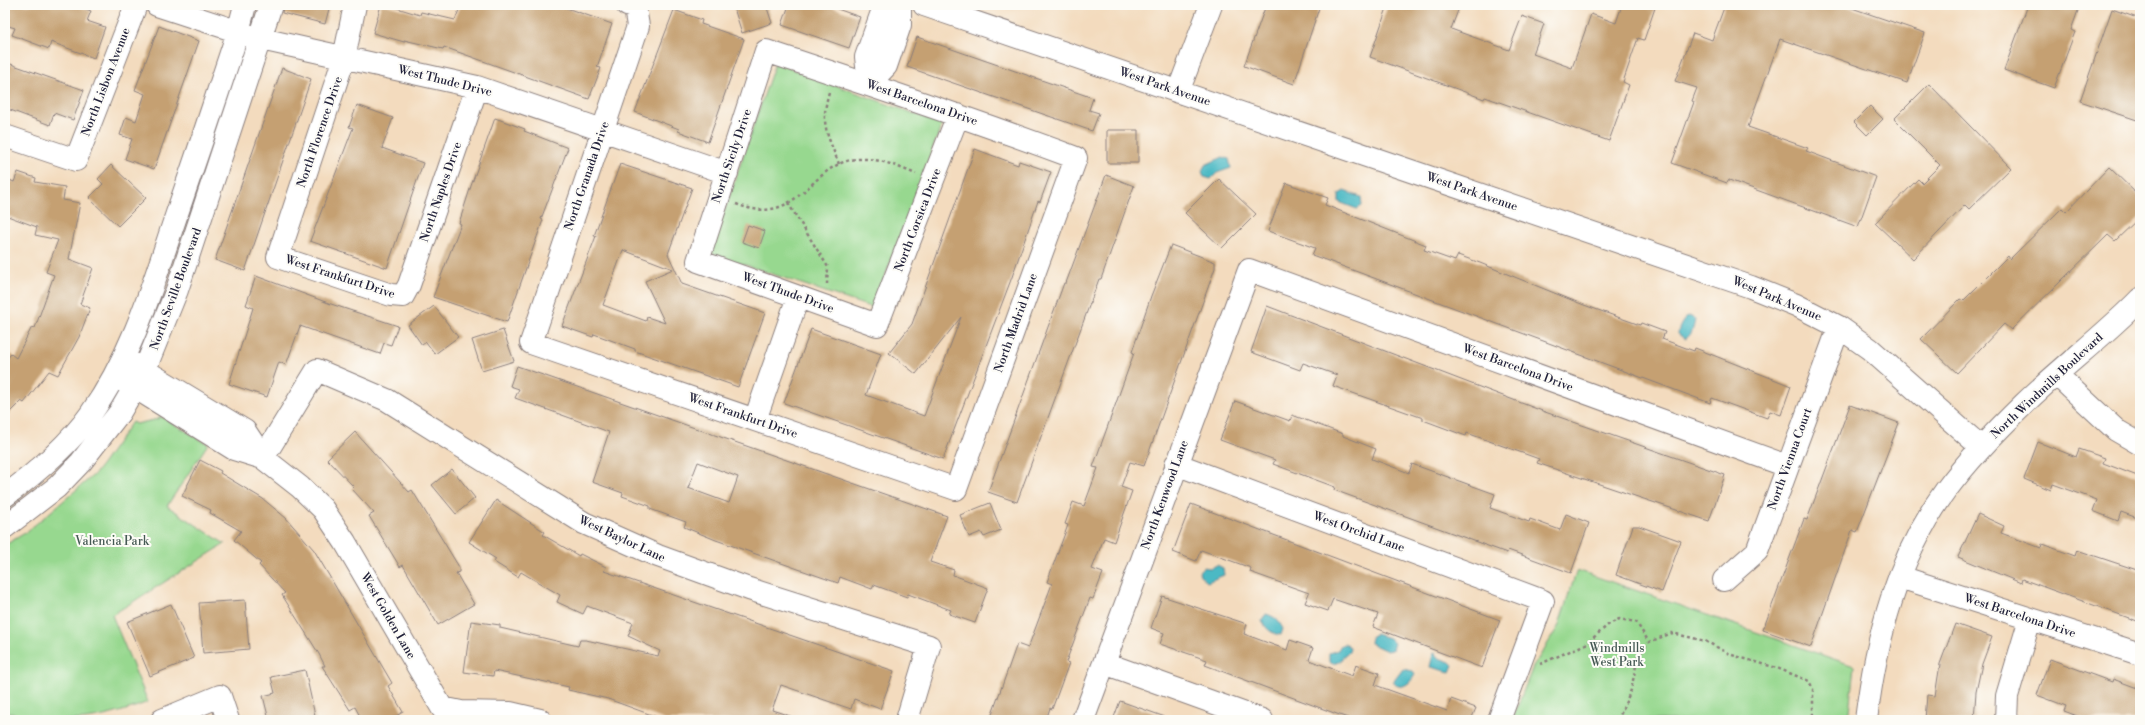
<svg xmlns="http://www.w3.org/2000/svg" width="2145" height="725" font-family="'Libre Bodoni',serif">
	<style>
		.green { fill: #97d88f; stroke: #5c7d65 }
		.water { fill: #4bb9c4; stroke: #366e80 }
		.building { fill: #c5a072; fill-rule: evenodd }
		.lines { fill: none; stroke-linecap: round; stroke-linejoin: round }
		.minor-casing { stroke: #8a7e7c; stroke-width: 24 }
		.path { stroke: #8a7e7c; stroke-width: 2.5; stroke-dasharray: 3 3; stroke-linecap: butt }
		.minor { stroke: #fff; stroke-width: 22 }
		.labels { text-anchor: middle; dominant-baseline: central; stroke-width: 4; stroke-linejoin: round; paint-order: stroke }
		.street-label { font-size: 12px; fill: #22223b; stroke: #fdfcf7 }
		.park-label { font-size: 12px; fill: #455954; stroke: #fdfcf7 }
	</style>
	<rect width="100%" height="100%" fill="#fdfcf7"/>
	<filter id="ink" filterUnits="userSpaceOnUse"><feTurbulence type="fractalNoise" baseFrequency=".025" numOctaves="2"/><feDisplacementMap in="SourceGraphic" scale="8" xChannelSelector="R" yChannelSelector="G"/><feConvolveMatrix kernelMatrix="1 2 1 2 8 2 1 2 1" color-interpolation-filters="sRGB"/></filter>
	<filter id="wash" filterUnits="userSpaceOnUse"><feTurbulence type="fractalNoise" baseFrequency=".012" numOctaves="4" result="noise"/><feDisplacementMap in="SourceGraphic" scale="16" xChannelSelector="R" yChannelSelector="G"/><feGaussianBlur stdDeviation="0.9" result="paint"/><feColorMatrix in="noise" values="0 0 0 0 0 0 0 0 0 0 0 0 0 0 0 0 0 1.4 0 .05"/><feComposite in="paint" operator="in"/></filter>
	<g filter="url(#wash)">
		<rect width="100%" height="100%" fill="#f3dbbe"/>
		<path class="green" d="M775 63 942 124 873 308 710 253Z
			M160 416 208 444 167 506 225 544 112 615 148 702C95 723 61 725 5 712V545L25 533 48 514 96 473 132 422 136 424 158 419Z
			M1577 570 1854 666 1848 720H1512L1533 667 1558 627Z"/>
		<path class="water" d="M1223 157 1229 159 1231 168 1217 173 1211 179 1204 177 1202 171 1205 165Z
			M1344 191 1361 197 1362 206 1357 209 1339 202V194Z
			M1689 316 1695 319C1694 326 1692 336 1685 339L1678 334C1678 328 1684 318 1689 316Z
			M1217 565 1223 568 1224 575 1207 582 1200 575 1199 571 1203 567 1210 568Z
			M1266 614C1275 617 1278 619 1283 629L1281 635C1272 634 1266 629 1262 621Z
			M1376 634 1389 638 1394 643 1392 650 1387 651 1370 643 1371 636Z
			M1345 644 1350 647 1349 652 1344 655 1341 661 1333 664 1329 662V653L1338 650 1341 645Z
			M1435 653 1436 657 1450 662 1453 665 1450 672 1430 667 1433 654Z
			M1403 669 1413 671 1415 674C1412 682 1401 692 1393 682Z"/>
		<g id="blocks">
			<path class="building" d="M5 5H76L91 11 87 21 105 27 94 58 51 42 49 49 12 35 15 28 5 25Z
				M283 5H330L325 24 282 13Z
				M381 5H387L420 15 421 12 455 20 461 5H558L612 24 597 67 601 68 589 99 444 47 443 49 404 40V42L373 33Z
				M733 5H766L772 23 742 33Z
				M789 5H826L860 17 849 48 782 25Z
				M1266 5H1320L1294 84 1244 66Z
				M1388 5H1460L1451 29 1509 50 1522 16 1544 24 1533 54 1572 68 1591 14 1616 23 1622 5H1656L1644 40 1638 38 1623 82 1629 85 1609 141 1485 97 1484 99 1370 57Z
				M1725 5H1843L1925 33 1907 83 1780 39 1748 127 1808 148 1806 151 1876 177 1858 227 1729 180 1727 183 1672 163 1694 102 1692 101 1697 88 1675 81 1693 33 1712 40Z
				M2028 5H2080L2071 30 2075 32 2054 88 2004 70Z
				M2112 9 2140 19V121L2080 101Z
				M674 10 702 20 701 24 744 39 708 142 678 131 679 129 635 112Z
				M159 26 199 41 154 169 125 159 132 139 120 135 126 117 136 121 145 94 135 90Z
				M917 37 1093 98 1089 110 1099 113 1092 131 907 67Z
				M5 62 84 90 73 120 54 113 50 125 5 108Z
				M282 68 311 79 245 271 215 260Z
				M1929 84 2011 168 1969 209 1965 205 1913 259 1875 223 1918 179 1922 183 1940 165 1894 119Z
				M357 105 393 118 382 148 423 163 387 268 310 241 353 128 349 127Z
				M1870 106 1883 119 1867 135 1854 122Z
				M495 118 525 129 524 131 568 148 541 219 543 220 507 322 433 297 461 224 459 223 471 186Z
				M1107 130H1138V163H1107Z
				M975 149 1018 165 1019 161 1051 172 1040 202 1038 201 1012 277 943 459 784 403 811 329 881 354 866 395 924 416 961 317 916 374 889 353 912 324Z
				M620 164 692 188 668 254 682 284 765 313 738 387 635 351V349L594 334 593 337 562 326 596 236H594ZM623 250 673 269 645 281 665 323 647 317 646 321 603 305Z
				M111 165 146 198 118 226 89 198 103 184 98 179Z
				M2109 167 2140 197V217L2115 241 2108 235 2011 330 2004 324 1957 373 1921 339 1960 299 1963 301 2008 256 2010 259 2062 208 2066 212Z
				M18 172 36 178 35 182 65 187 63 200 80 203 69 259 93 268 80 304 90 308 79 337 58 375 49 371 24 403 21 401 5 417V361L11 354 16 358 32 327 35 328 54 275 46 272 58 240 35 235 37 227 5 215V178L14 182Z
				M1106 175 1134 186 1101 279H1099L1017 502 988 492 1064 283H1066Z
				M1219 179 1256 214 1222 248 1185 213Z
				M1286 183 1328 198 1325 205 1426 245 1424 250 1455 261 1458 255 1480 263 1584 305 1640 325 1641 323 1665 332 1662 339 1694 351 1695 348 1791 386 1781 415 1770 411 1767 418 1712 398 1710 403 1312 255 1315 248 1268 231Z
				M748 225 765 231 759 248 742 242Z
				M1171 245 1215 262V268L1144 466 1130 462 1121 487 1132 491 1114 542 1104 538 1092 569 1103 573 1093 599 1090 598 1066 662 1069 663 1052 709 1050 708 1046 720H990L1017 644 1028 648 1052 584 1047 582 1068 525 1065 524 1073 502 1084 506 1098 468 1093 467 1134 353 1132 352 1151 296Z
				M256 276 331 304 398 326 391 345 384 343 380 354 300 326 286 365 279 362 267 397 229 384 253 308 246 305Z
				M434 306 458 337 435 354 426 342 422 345 408 325Z
				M1267 306 1545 412 1725 475 1709 521 1537 463 1539 459 1467 433 1466 436 1423 420V418L1333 386 1337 375 1303 363 1300 370 1251 352Z
				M503 330 514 361 482 371 472 340Z
				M517 366 947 516 930 562 954 570 953 575 988 588 975 623 949 614 951 610 908 594 907 597 874 585 872 589 840 577 838 583 716 540 684 527 686 522 650 509V506L622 496 623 493 592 482 609 432 515 398 519 389 510 386ZM698 462 738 477 729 503 688 488Z
				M1235 401 1290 421 1292 415 1343 434V436L1376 449 1372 459 1409 473 1412 464 1495 494 1490 508 1529 522 1530 519 1560 530 1566 514 1589 523 1571 573 1508 550 1507 553 1334 490 1335 487 1273 464 1275 460 1220 440Z
				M1850 405 1899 423 1857 532 1852 530 1811 647 1763 630 1804 519 1807 520Z
				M355 432 409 492 412 490 459 567V572L456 573 474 604 438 625 403 565 400 567 369 516 374 513 352 489 354 487 327 459Z
				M2038 442 2076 457 2079 449 2105 458 2103 463 2140 477V519L2121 512 2118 521 2093 511 2097 500 2053 484 2051 490 2024 479Z
				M200 460 221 471 220 473 263 499 286 518 314 550 392 683 388 686 403 712 389 720H362L355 707 350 710 322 666H325L319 654 282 595 285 593 259 565 261 563 234 540 241 531 210 513 211 510 182 496Z
				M452 469 475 498 456 514 432 485Z
				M496 500 545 532 543 535 579 556 580 554 606 567 604 571 894 671 880 709 854 699 851 709 781 685 772 710 796 718V720H665L608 699 568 690 569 687 494 671 493 676 464 672 471 621 500 625V628L578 646 580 640H586L658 656 660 651 628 636 633 623 587 606 583 614 557 602 560 595 521 572 518 577 494 562 496 559 469 542Z
				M990 503 1001 530 984 537 981 532 969 537 960 515Z
				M1191 504 1500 620 1482 668 1373 627 1378 614 1333 599 1328 611 1305 603 1309 593 1250 572 1251 568 1201 550 1196 561 1173 552Z
				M1978 514 2004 526 2001 533 2041 548 2042 544 2075 556 2077 550 2140 571V622L2022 579 2021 583 1958 557Z
				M1633 526H1639L1681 541 1662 592 1616 575Z
				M1162 596 1247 624 1244 634 1287 650 1290 640 1313 648 1309 660 1352 676 1356 665 1379 673 1375 685 1447 711 1451 699 1476 708 1471 720H1353L1205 665 1207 660 1160 644 1164 633 1151 628Z
				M245 600 249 649 203 653 199 603Z
				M171 604 194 658 150 676 127 622Z
				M1955 624 1992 637 1982 664 1976 692 1974 720H1925L1927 695 1935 696 1940 664Z
				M2050 659 2112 682 2113 679 2140 689V720H2088L2064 711 2066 706 2037 695Z
				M305 670 316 720H269L263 696 275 693 271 677Z
				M1120 701 1168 718V720H1113Z"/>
		</g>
	</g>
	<g filter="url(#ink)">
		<use href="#blocks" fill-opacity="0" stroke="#8a7e7c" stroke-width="1"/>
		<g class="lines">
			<g class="minor-casing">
				<path id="minor" d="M157 5 261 39 477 87 727 173
					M355 5 344 58 278 257 391 295 403 296 409 285 477 87
					M627 5 635 8 638 26 531 343 956 489 1076 158C974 120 870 85 766 51L698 261 877 325 958 115
					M924 5 1751 287 1796 305 1839 327 1870 349 1981 447
					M869 84 886 66 900 25V5
					M869 84 866 57 881 15 891 5
					M1178 92 1211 5
					M5 136 76 160 136 5
					M124 358 245 431 263 458 300 487 323 509 345 542 442 708 461 712 510 713 540 720
					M2057 375 2116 430 2140 444
					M123 380 234 449 263 458
					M755 420 798 297
					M263 458 317 370 387 400 584 523 658 556 749 589 929 646 907 720
					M1176 464 1543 601 1499 720
					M5 496C36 473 67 447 90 415 131 357 151 291 173 225 195 161 217 96 238 32L245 5
					M5 527 57 487 81 462 120 412 145 369 177 290 271 5
					M1900 577 2140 654
					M1724 580 1757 551 1839 327
					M1104 663 1262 720
					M162 720 220 696 228 720
					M1083 720 1249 270 1787 466
					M1866 720C1876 639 1897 557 1946 490 1969 459 1997 430 2025 403 2062 367 2104 336 2140 299
					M2006 720 2007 696 2030 619"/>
			</g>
			<path class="path" d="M829 92C820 124 827 134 839 164
				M788 203 828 267 827 284
				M736 204C801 230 810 160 860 159 880 158 898 167 916 174
				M1540 664 1586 644 1608 625 1619 619 1636 622 1649 642 1672 633 1705 641 1732 655 1777 668 1809 681 1813 689V720
				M1618 720 1631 690 1638 656 1649 642"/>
			<use href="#minor" class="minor"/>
		</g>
	</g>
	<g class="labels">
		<g class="street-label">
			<text transform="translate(445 81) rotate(14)">West Thude Drive</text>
			<text transform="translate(106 82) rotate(-69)">North Lisbon Avenue</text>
			<text transform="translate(1165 87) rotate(19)">West Park Avenue</text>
			<text transform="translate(922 103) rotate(19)">West Barcelona Drive</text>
			<text transform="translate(320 132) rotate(-71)">North Florence Drive</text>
			<text transform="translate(732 156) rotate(-71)">North Sicily Drive</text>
			<text transform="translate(587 176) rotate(-71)">North Granada Drive</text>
			<text transform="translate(441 192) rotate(-71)">North Naples Drive</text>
			<text transform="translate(1472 192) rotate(19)">West Park Avenue</text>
			<text transform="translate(918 220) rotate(-69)">North Corsica Drive</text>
			<text transform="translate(340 277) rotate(18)">West Frankfurt Drive</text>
			<text transform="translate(176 289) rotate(-70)">North Seville Boulevard</text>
			<text transform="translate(788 293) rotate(20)">West Thude Drive</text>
			<text transform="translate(1777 299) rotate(23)">West Park Avenue</text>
			<text transform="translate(1016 323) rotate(-70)">North Madrid Lane</text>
			<text transform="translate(1518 368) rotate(20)">West Barcelona Drive</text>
			<text transform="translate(2047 386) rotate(-43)">North Windmills Boulevard</text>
			<text transform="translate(743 416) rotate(19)">West Frankfurt Drive</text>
			<text transform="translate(1790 459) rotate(-70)">North Vienna Court</text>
			<text transform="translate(1165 495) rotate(-70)">North Kenwood Lane</text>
			<text transform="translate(1359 532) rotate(20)">West Orchid Lane</text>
			<text transform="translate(622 539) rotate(25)">West Baylor Lane</text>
			<text transform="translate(388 616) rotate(60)">West Golden Lane</text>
			<text transform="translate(2020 616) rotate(18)">West Barcelona Drive</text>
		</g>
		<g class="park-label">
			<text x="112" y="541">Valencia Park</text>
			<text x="1617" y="648">Windmills<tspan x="1617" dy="14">West Park</tspan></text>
		</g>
	</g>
	<rect width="2145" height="725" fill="none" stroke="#fdfcf7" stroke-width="20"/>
</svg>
